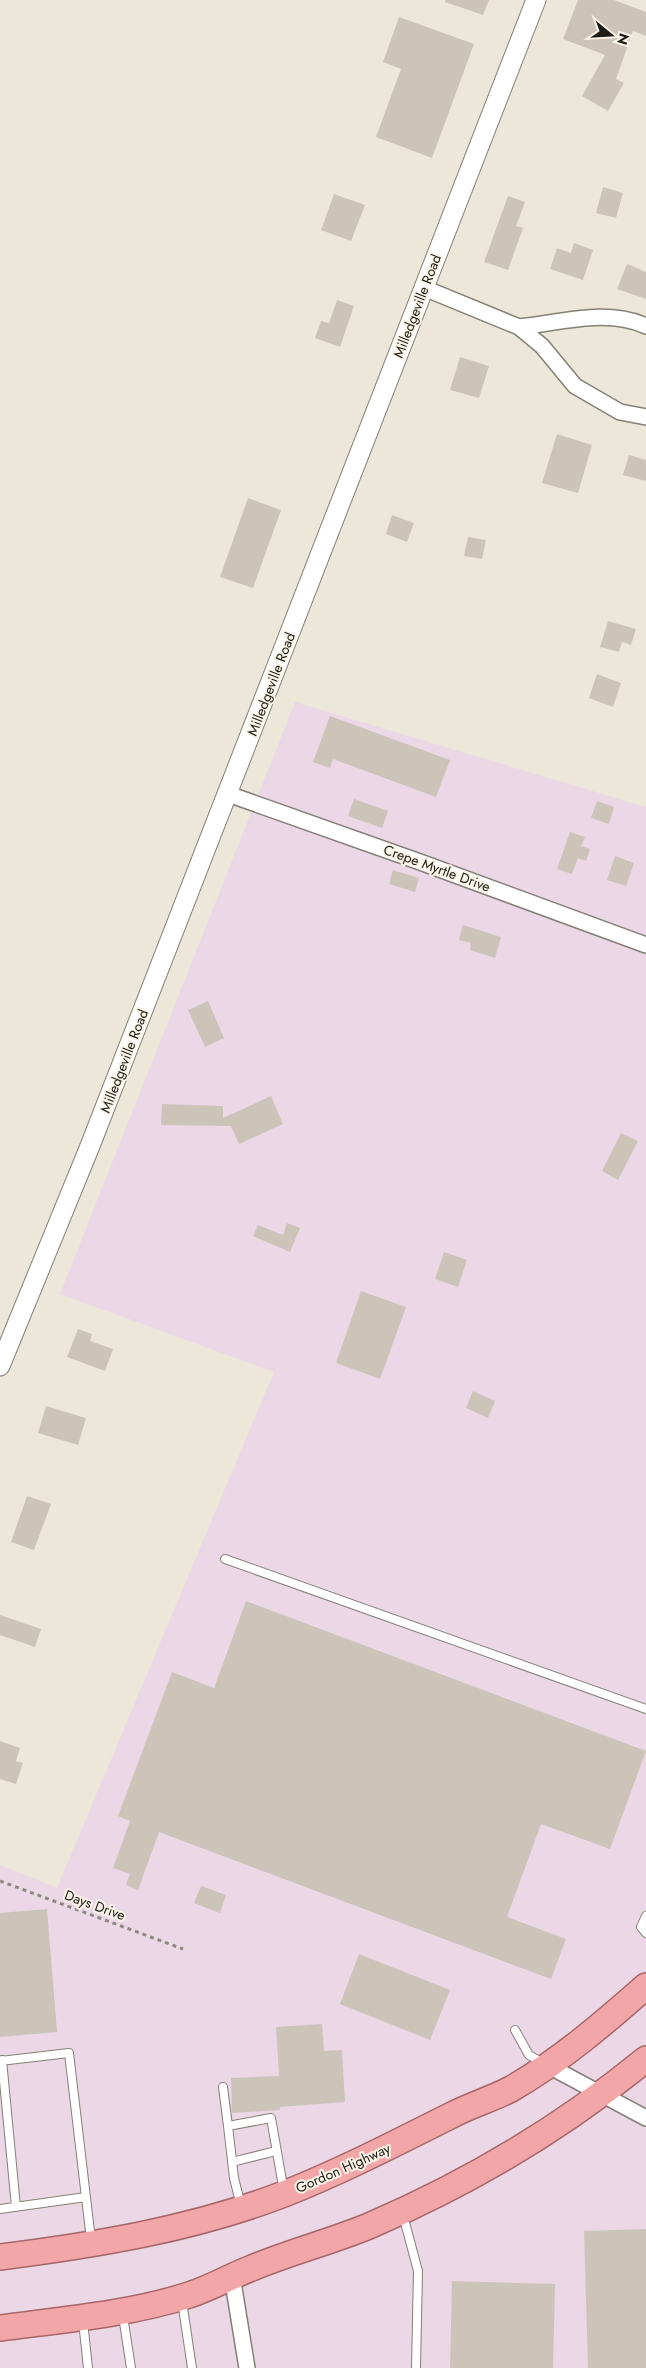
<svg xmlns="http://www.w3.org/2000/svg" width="646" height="2368" font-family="Jost,sans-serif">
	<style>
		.commercial { fill: #ebd7e6 }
		.building { fill: #cdc4b9 }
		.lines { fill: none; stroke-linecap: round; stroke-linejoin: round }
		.service-casing { stroke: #858075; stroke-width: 10 }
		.minor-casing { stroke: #858075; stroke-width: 18 }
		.tertiary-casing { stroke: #858075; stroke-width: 21 }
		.trunk-casing { stroke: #a66667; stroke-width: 28 }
		.path { stroke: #8f8a81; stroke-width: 3; stroke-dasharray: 4 4; stroke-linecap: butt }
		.service { stroke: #fff; stroke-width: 8 }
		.minor { stroke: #fff; stroke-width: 15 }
		.tertiary { stroke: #fff; stroke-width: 19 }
		.trunk { stroke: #f3a6a8; stroke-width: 25 }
		.labels { text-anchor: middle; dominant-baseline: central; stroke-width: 4; stroke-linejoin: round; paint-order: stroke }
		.street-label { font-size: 14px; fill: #1d1b16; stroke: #faf4e8 }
	</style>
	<rect width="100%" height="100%" fill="#ede7da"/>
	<path class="commercial" d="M295 702 646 807V2368H0V1865L57 1888 274 1372 60 1294Z"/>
	<path class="building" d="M445 0H489L483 15 445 2Z
		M578 0H614L646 12V36L633 31 616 79 624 83 608 111 582 96 605 55 563 39Z
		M399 17 474 44 432 158 376 137 401 69 383 62Z
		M603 187 623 193 616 218 596 213Z
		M334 194 365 205 351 241 321 230Z
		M508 196 525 202 516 226 523 228 508 270 484 262Z
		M574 243 593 250 583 280 550 269 557 248 571 253Z
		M627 264 646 272V299L617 289Z
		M337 300 354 306 340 347 315 338 321 321 329 323Z
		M460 357 489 366 479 398 450 390Z
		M557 434 592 445 578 493 542 483Z
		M629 455 646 460V481L623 475Z
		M248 498 281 510 253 588 220 577Z
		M392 515 414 523 407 542 386 534Z
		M468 537 486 540 482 559 464 556Z
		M608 621 636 629 631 645 622 642 619 652 600 647Z
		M597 674 621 683 613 707 589 698Z
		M330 716 450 760 436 797 333 759 330 768 313 762Z
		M354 799 388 811 382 828 348 816Z
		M597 801 614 807 609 824 591 818Z
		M570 832 585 837 581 846 590 849 586 861 578 858 572 874 557 869Z
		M615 856 634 863 626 886 607 880Z
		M393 870 419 878 415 892 389 884Z
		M463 925 501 937 495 958 470 950 471 943 459 940Z
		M208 1001 224 1038 205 1047 188 1010Z
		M271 1096 283 1124 239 1144 231 1126 161 1125 162 1104 223 1106V1118Z
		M621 1133 638 1141 618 1180 602 1171Z
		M287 1223 300 1228 290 1252 253 1236 258 1225 283 1235Z
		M444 1252 467 1260 458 1287 435 1279Z
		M361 1291 406 1307 380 1379 336 1363Z
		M78 1329 92 1334 90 1341 113 1349 105 1371 67 1357Z
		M473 1391 495 1401 488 1418 466 1408Z
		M46 1406 86 1418 78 1445 38 1433Z
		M27 1496 51 1504 34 1550 11 1542Z
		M246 1601 646 1751 610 1849 541 1824 507 1917 566 1939 551 1979 159 1832 138 1890 126 1885 130 1874 113 1868 130 1821 118 1816 172 1672 214 1688Z
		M0 1615 41 1629 35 1647 0 1635Z
		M0 1741 20 1748 16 1761 23 1763 16 1784 0 1779Z
		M201 1886 226 1895 220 1913 194 1903Z
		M47 1909 57 2032 0 2037V1913Z
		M359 1954 450 1990 430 2040 340 2004Z
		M322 2024 324 2051 342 2050 345 2102 280 2107V2110L232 2113 231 2078 279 2076 276 2027Z
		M646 2229V2368H588L584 2231Z
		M452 2281 555 2284 553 2368H450Z"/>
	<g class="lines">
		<g class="service-casing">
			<path id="service" d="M225 1559 646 1709
				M646 1916 641 1927 646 1933
				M515 2030 529 2055 543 2063
				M2 2060 16 2207
				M0 2061 69 2053 91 2240
				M223 2087 228 2126
				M232 2162 276 2151
				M241 2206 234 2178 228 2126 271 2118 284 2192
				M0 2209 86 2197
				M403 2215 418 2271 416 2368
				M182 2301 192 2368
				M123 2316 131 2368
				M83 2321 88 2368"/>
		</g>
		<g class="minor-casing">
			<path id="minor" d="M424 288 519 327 542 346 575 386 620 412 646 417
				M519 327C561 323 606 308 646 326
				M228 794 420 862 646 945
				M547 2065 646 2118
				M232 2276 247 2368"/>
		</g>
		<g class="tertiary-casing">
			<path id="tertiary" d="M0 1366 90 1146 536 0"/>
		</g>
		<g class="trunk-casing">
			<path id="trunk" d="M0 2257C96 2245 193 2229 284 2194 342 2171 396 2143 452 2115 471 2105 492 2099 511 2089 560 2061 604 2023 646 1986
				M0 2328C61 2320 131 2314 189 2295 211 2288 231 2276 252 2268 290 2252 330 2242 369 2226 469 2183 562 2128 646 2059"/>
		</g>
		<path class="path" d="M0 1881 183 1949"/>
		<use href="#service" class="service"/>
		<use href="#minor" class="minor"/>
		<use href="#tertiary" class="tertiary"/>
		<use href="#trunk" class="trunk"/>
	</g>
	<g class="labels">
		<g class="street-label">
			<text transform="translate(417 306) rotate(-69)">Milledgeville Road</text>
			<text transform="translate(271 684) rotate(-69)">Milledgeville Road</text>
			<text transform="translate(437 868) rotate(20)">Crepe Myrtle Drive</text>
			<text transform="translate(124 1061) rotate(-69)">Milledgeville Road</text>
			<text transform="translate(95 1905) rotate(20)">Days Drive</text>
			<text transform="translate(343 2168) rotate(-24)">Gordon Highway</text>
		</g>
	</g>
	<g transform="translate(611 35) rotate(108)" stroke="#faf4e8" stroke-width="4" paint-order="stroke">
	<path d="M0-4L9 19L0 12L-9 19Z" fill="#1d1b16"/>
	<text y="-8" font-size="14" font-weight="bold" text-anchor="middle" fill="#1d1b16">N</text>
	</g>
</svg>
